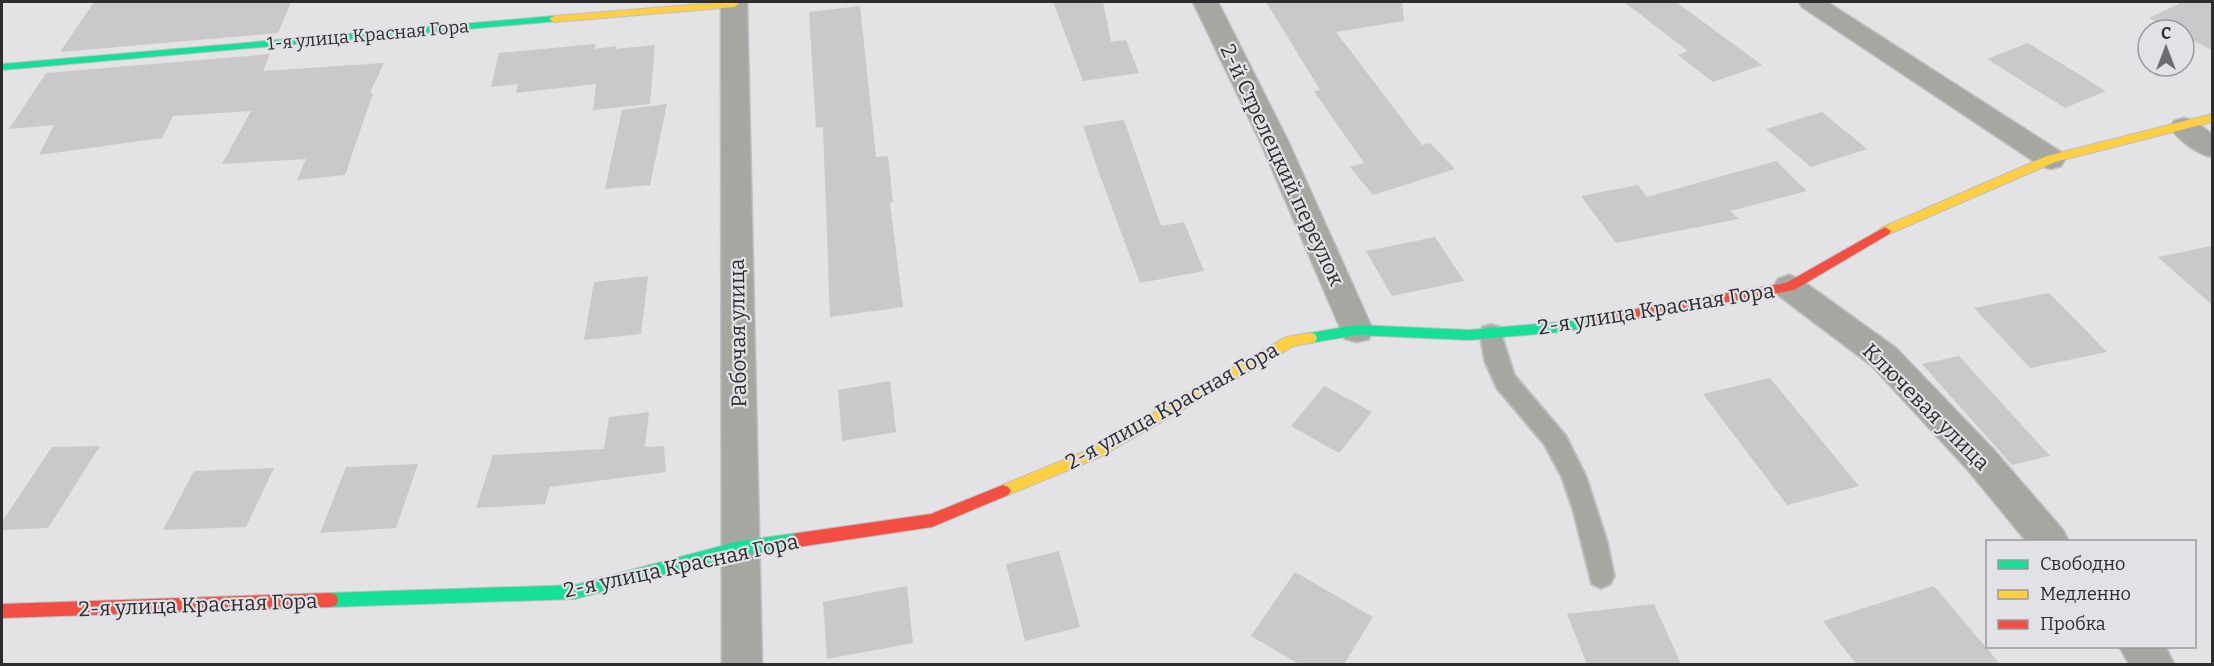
<svg xmlns="http://www.w3.org/2000/svg" width="2214" height="666" font-family="Bitter,serif">
	<style>
		.building { fill: #c9c8ca }
		.lines { fill: none; stroke-linecap: round; stroke-linejoin: round }
		.lane-casing { stroke: #bfbfc0; stroke-width: 4 }
		.street-casing { stroke: #bfbfc0; stroke-width: 3 }
		.fast-casing { stroke: #bfbfc0; stroke-width: 2 }
		.slow-casing { stroke: #bfbfc0; stroke-width: 2 }
		.jam-casing { stroke: #bfbfc0; stroke-width: 2 }
		.lane { fill: #a5a8a0; fill-rule: evenodd }
		.street { fill: #a5a8a0; fill-rule: evenodd }
		.fast { fill: #16e098; fill-rule: evenodd }
		.slow { fill: #ffcf43; fill-rule: evenodd }
		.jam { fill: #f24e42; fill-rule: evenodd }
		.labels { text-anchor: middle; dominant-baseline: central; stroke-width: 4.5; stroke-linejoin: round; paint-order: stroke }
		.far-street-label { font-size: 18px; fill: #2d2d2f; stroke: #e2e1e6 }
		.street-label { font-size: 21px; fill: #2d2d2f; stroke: #e2e1e6 }
	</style>
	<rect width="100%" height="100%" fill="#e3e2e5"/>
	<path class="building" d="M94 2H291L278 33 60 52Z
		M1053 2H1103L1111 42 1126 40 1139 73 1083 81Z
		M1266 2H1402L1404 21 1336 32 1422 145 1430 143 1455 169 1373 195 1350 167 1364 163 1314 91 1320 90Z
		M1624 2H1676L1762 65 1713 82 1678 55 1688 51Z
		M2183 2H2212V50L2184 36V30H2172L2149 18Z
		M860 6 876 157 888 156 893 202 890 203 903 307 830 317 823 127 816 128 809 12Z
		M2028 43 2106 91 2065 108 1987 59Z
		M595 44V49L616 46V49L655 45 650 104 593 110 596 84 516 93 518 84 491 87 499 53Z
		M270 54 263 71 384 63 370 93H373L345 175 297 180 306 159 222 164 251 111 173 116 162 138 39 155 54 125 9 129 46 73Z
		M667 104 650 185 605 189 622 110Z
		M1822 112 1867 149 1811 167 1766 129Z
		M1124 120 1161 226 1184 222 1204 271 1140 283 1099 173 1083 126Z
		M1776 161 1807 191 1730 211 1739 219 1616 243 1581 196 1638 185 1647 197Z
		M1435 237 1464 281 1392 296 1366 251Z
		M2212 246V305L2158 257Z
		M648 276 641 334 584 340 594 282Z
		M2049 293 2107 352 2030 368 1974 308Z
		M1959 356 2050 456 2012 465 1922 364Z
		M1770 378 1859 486 1787 505 1703 394Z
		M890 381 896 432 842 441 838 390Z
		M1324 386 1372 412 1339 453 1291 426Z
		M649 412 645 447 664 446 666 472 550 487 545 504 476 508 493 455 604 449 609 417Z
		M100 446 48 528 2 530V522L52 447Z
		M418 464 396 528 320 533 346 467Z
		M274 468 246 527 163 530 194 471Z
		M1059 551 1080 627 1025 641 1006 564Z
		M1295 572 1373 617 1344 664H1299L1251 636Z
		M907 586 913 643 827 659 823 602Z
		M1934 586 2000 664H1856L1823 621Z
		M1654 604 1681 664H1587L1567 614Z"/>
	<g class="lines">
		<g class="lane-casing">
			<path id="lane" d="M1491 325 1499 327 1514 375 1565 435 1586 477 1607 542 1614 576 1610 584 1601 588 1592 584 1573 509 1562 477 1545 445 1497 388 1485 361 1480 333 1483 327Z"/>
		</g>
		<g class="street-casing">
			<path id="street" d="M721 2H747L762 664H722Z
				M1193 2H1218L1288 141 1373 330 1369 339 1357 342 1345 339 1341 330 1260 141Z
				M1799 2H1827L2061 152 2065 159 2061 166 2051 169 2041 166 1802 7Z
				M2184 118 2194 121 2212 134V157C2197 154 2178 140 2170 127L2174 121Z
				M1789 275 1800 279 1896 348 1993 449 2063 530 2069 542H2027L1967 469 1872 366 1778 295 1773 287 1778 279Z
				M2119 646H2165L2174 664H2129Z"/>
		</g>
		<g class="fast-casing">
			<path id="fast" d="M554 16 559 19 558 21 2 70V64Z
				M1595 316 1602 321 1595 326 1560 332 1469 340 1357 335 1310 343 1305 342 1303 338 1305 334 1310 333 1357 325 1469 330 1560 322Z
				M798 533 803 535 806 540 803 545 798 547 740 555 575 599 330 607 324 605 322 600 324 595 330 593 575 585 740 541Z"/>
		</g>
		<g class="slow-casing">
			<path id="slow" d="M727 2H736L739 4 734 7 554 22 549 19 554 16Z
				M2212 114V122L2055 162 1889 234 1885 235 1879 231 1881 228 2047 156Z
				M1310 333 1315 334 1317 338 1315 342 1294 346 1100 457 1008 495 1003 497 998 495 995 491 998 487 1090 449 1286 337Z"/>
		</g>
		<g class="jam-casing">
			<path id="jam" d="M1885 227 1891 231 1889 234 1794 290 1595 326 1588 321 1595 316 1786 283Z
				M1003 485 1008 487 1011 491 1008 495 932 527 798 547 793 545 790 540 793 535 798 533 931 514Z
				M330 593 336 595 338 600 336 605 330 607 2 618V604Z"/>
		</g>
		<use href="#lane" class="lane"/>
		<use href="#street" class="street"/>
		<use href="#fast" class="fast"/>
		<use href="#slow" class="slow"/>
		<use href="#jam" class="jam"/>
	</g>
	<g class="labels">
		<g class="far-street-label">
			<text transform="translate(368 35) rotate(-5)">1-я улица Красная Гора</text>
		</g>
		<g class="street-label">
			<text transform="translate(1282 165) rotate(65)">2-й Стрелецкий переулок</text>
			<text transform="translate(1656 309) rotate(-9)">2-я улица Красная Гора</text>
			<text transform="translate(738 333) rotate(-91)">Рабочая улица</text>
			<text transform="translate(1172 406) rotate(-29)">2-я улица Красная Гора</text>
			<text transform="translate(1926 407) rotate(45)">Ключевая улица</text>
			<text transform="translate(681 566) rotate(-12)">2-я улица Красная Гора</text>
			<text transform="translate(198 605) rotate(-2)">2-я улица Красная Гора</text>
		</g>
	</g>
	<rect width="2214" height="666" fill="none" stroke="#2d2d2f" stroke-width="6"/>
	<rect x="1986" y="540" width="210" height="108" fill="#e2e1e6" stroke="#9a999d" stroke-width="1.5"/>
	<rect x="1998" y="560" width="30" height="9" fill="#16e098" stroke="#9a999d" stroke-width="1.5"/>
	<text x="2040" y="570" font-size="18" fill="#2d2d2f">Свободно</text>
	<rect x="1998" y="590" width="30" height="9" fill="#ffcf43" stroke="#9a999d" stroke-width="1.5"/>
	<text x="2040" y="600" font-size="18" fill="#2d2d2f">Медленно</text>
	<rect x="1998" y="620" width="30" height="9" fill="#f24e42" stroke="#9a999d" stroke-width="1.5"/>
	<text x="2040" y="630" font-size="18" fill="#2d2d2f">Пробка</text>
	<g transform="translate(2166 48)"><circle r="28" fill="#e2e1e6" stroke="#9a999d" stroke-width="1.5"/>
	<path d="M0-4.5L10 22L0 15L-10 22Z" fill="#6d6c6f"/>
	<text y="-9" font-size="16" font-weight="bold" text-anchor="middle" fill="#2d2d2f">С</text>
	</g>
</svg>
